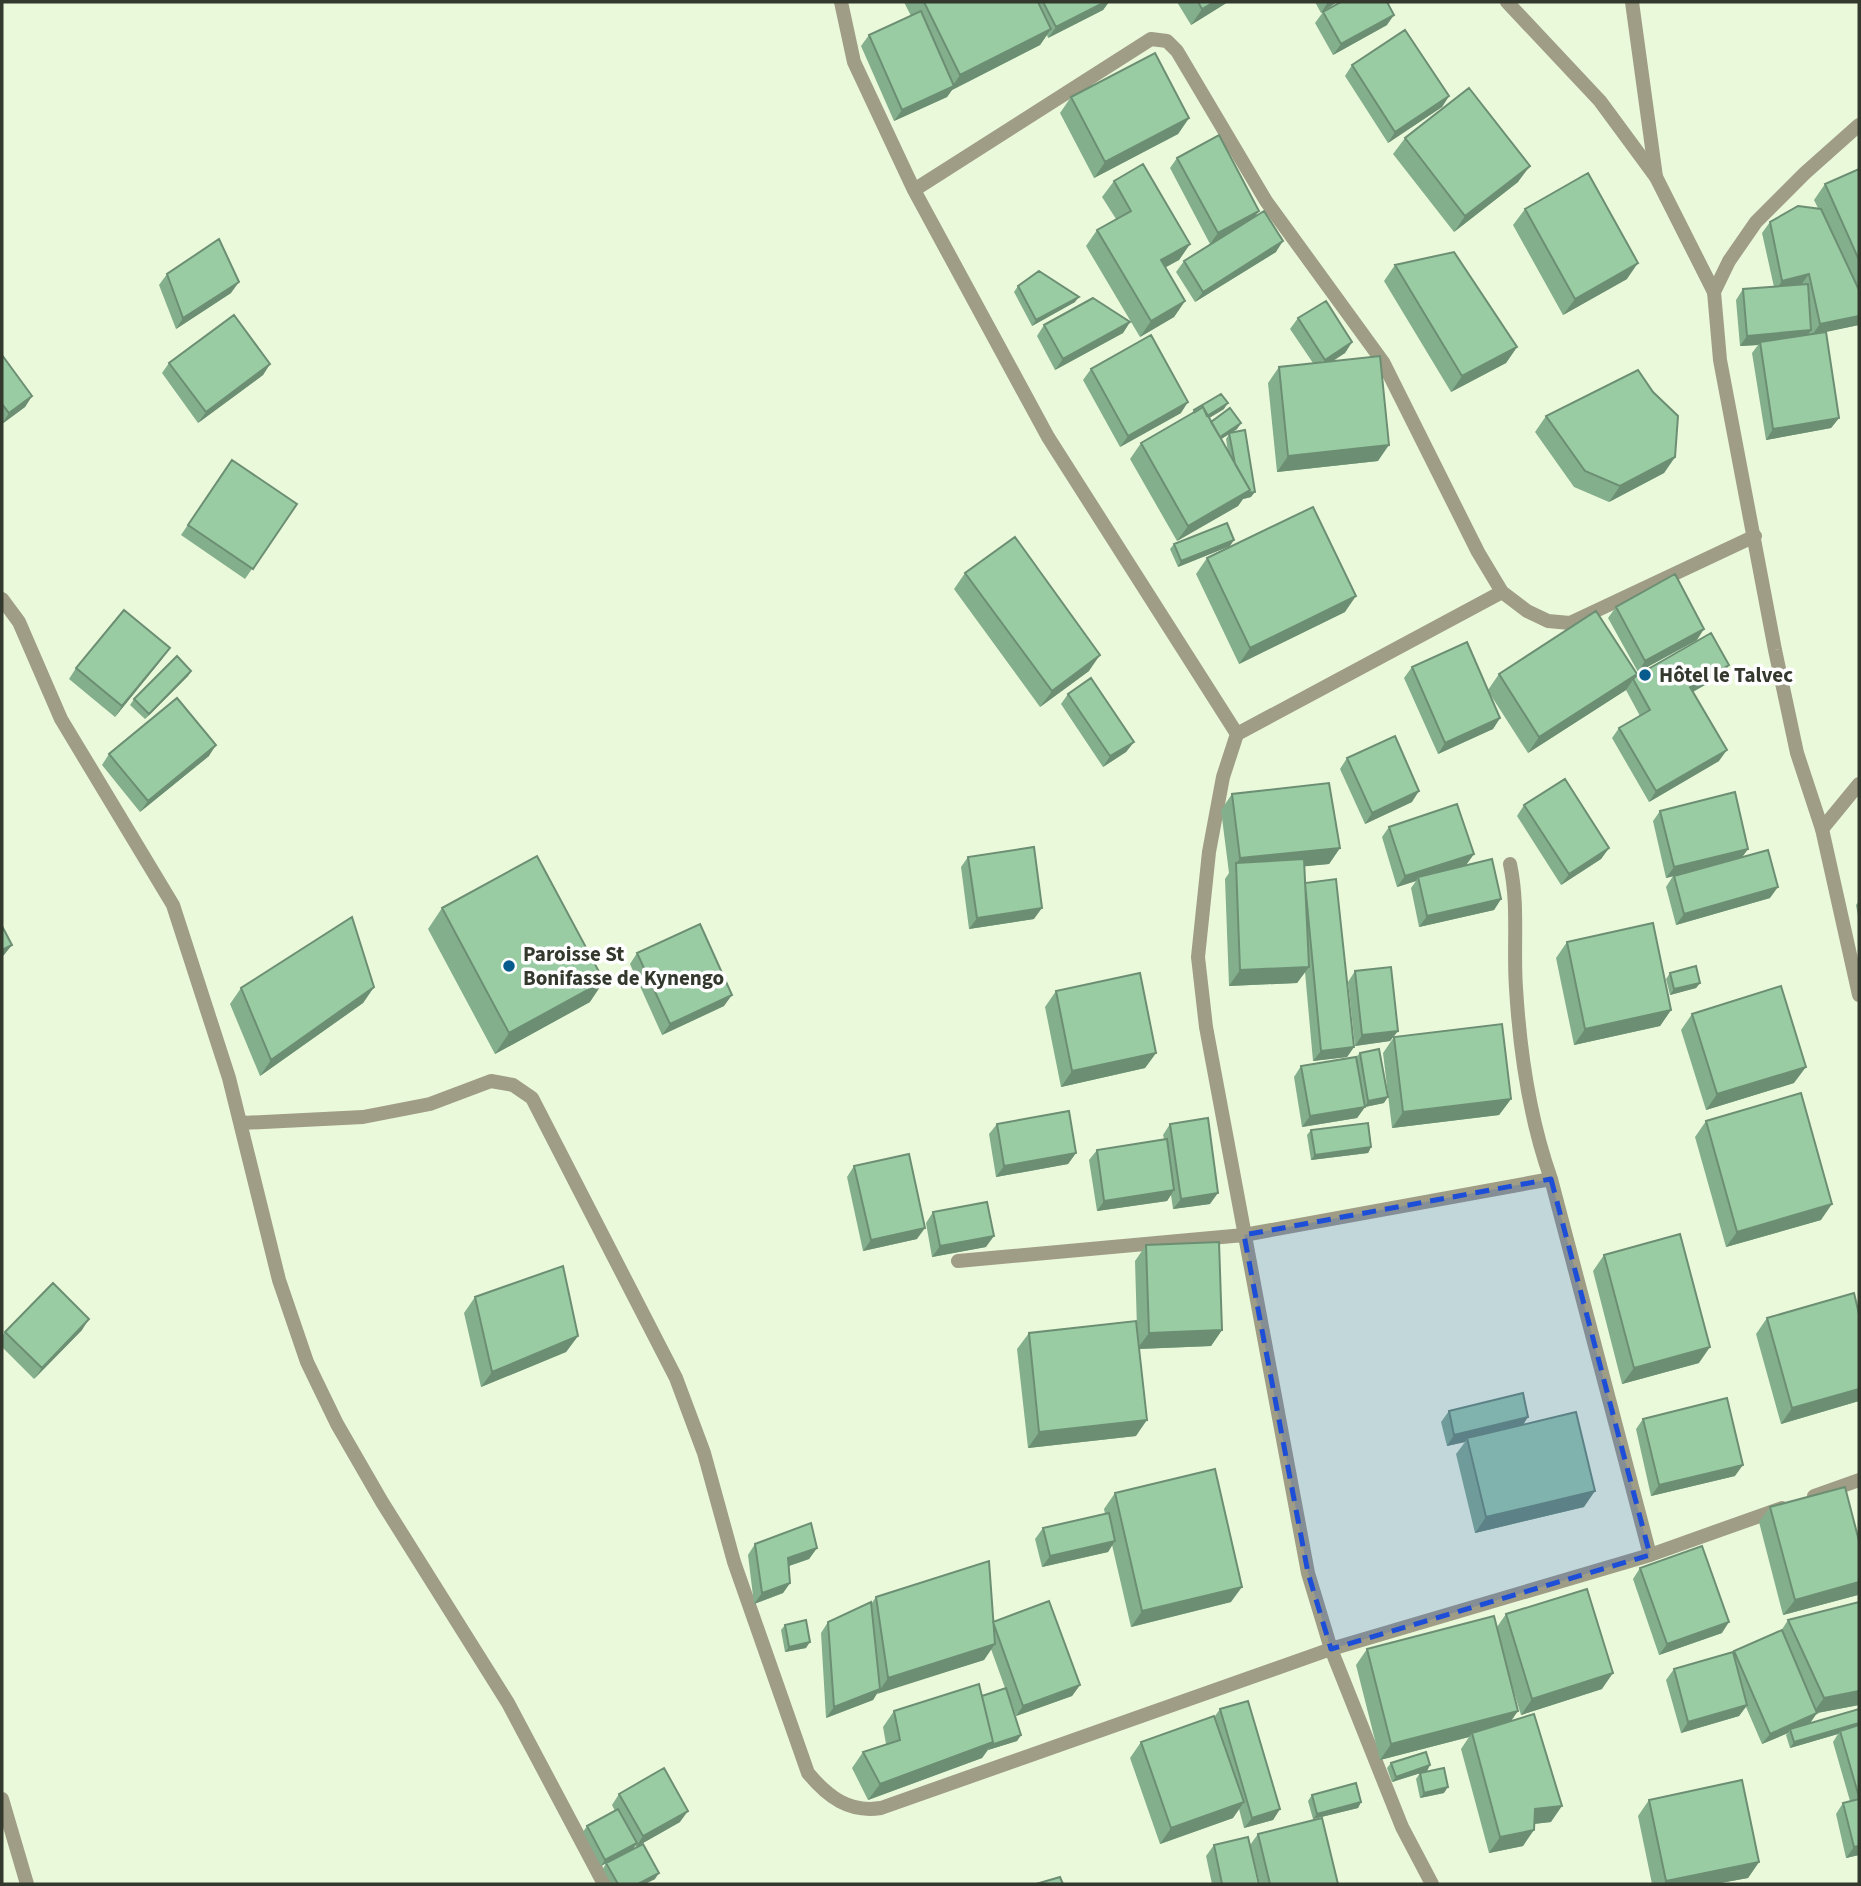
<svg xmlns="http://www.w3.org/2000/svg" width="1861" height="1886" font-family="'Source Sans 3',sans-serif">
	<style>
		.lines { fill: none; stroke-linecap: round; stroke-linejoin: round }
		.service { stroke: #9f9d85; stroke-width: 14 }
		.minor { stroke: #9f9d85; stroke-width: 14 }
		.tertiary { stroke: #9f9d85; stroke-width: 14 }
		.wall { fill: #84af8d; fill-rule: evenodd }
		.shaded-wall { fill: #6c8f73 }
		.building { fill: #9acca4; stroke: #6c8f73; stroke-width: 2 }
		.marked { fill: #1d4ed8; fill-opacity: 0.2; stroke: #1d4ed8; stroke-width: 5; stroke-dasharray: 14 9; stroke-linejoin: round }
		.poi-dot { fill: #085b8d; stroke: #fff; stroke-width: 2.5 }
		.labels { text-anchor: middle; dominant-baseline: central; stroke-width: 7; stroke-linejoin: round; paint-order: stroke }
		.poi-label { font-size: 21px; font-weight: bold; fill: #34392e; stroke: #fff; text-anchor: start }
	</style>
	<rect width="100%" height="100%" fill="#ebf9db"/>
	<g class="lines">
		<path class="service" d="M1632 2 1656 177"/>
		<path class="minor" d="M841 2 854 62 914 190 1048 437 1237 734 1223 777 1209 852 1198 957 1206 1027 1308 1573 1331 1649 1402 1827 1432 1884
			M1507 2 1600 101 1656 177 1714 292
			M914 190 1151 39 1167 41 1177 51 1266 201 1383 362 1478 552 1502 592 1527 611 1548 621 1570 623 1755 536
			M2 599 19 622 61 719 173 905 229 1078 279 1280 307 1362 337 1424 382 1502 508 1703 604 1884
			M1237 734 1502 592
			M1822 829 1859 784
			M1510 864C1519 906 1513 946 1516 988 1520 1054 1529 1117 1551 1179L1650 1555
			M242 1123 363 1117 430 1104 491 1081 513 1085 532 1098 676 1378 704 1453 734 1562 808 1773C828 1797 849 1813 881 1808L1331 1649 1650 1555 1782 1508
			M958 1261 1244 1235 1551 1179
			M1814 1496 1859 1480
			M2 1799 27 1884"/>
		<path class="tertiary" d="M1859 125 1805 173 1756 222 1729 261 1714 292 1720 360 1775 650 1797 753 1822 829 1859 995"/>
	</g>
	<path class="wall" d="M904 2H1109L1103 10 1048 38 1047 35 1040 45 952 90 947 97 894 121 861 46 869 35 911 16Z
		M1177 2H1228L1191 25Z
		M1315 2H1337L1321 13Z
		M1323 12 1387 25 1333 55 1315 23Z
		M1352 65 1449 96 1442 107 1388 143 1345 76Z
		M1071 97 1189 118 1178 134 1094 178 1060 113Z
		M1405 138 1518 182 1454 232 1393 154Z
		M1177 158 1259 211 1255 216 1276 252 1195 302 1176 272 1184 261 1210 244 1170 168Z
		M1859 169V325L1824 332 1839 418 1831 428 1766 440 1752 353 1758 345 1740 346 1736 300 1743 289 1774 287 1762 233 1770 222 1818 208 1814 200 1825 184Z
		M1114 181 1190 244 1179 260 1165 267 1185 301 1174 317 1140 337 1086 246 1097 230 1116 219 1102 197Z
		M1525 209 1627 279 1563 315 1513 225Z
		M1395 265 1517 347 1506 363 1451 392 1384 281Z
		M167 274 231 293 176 329 159 285Z
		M1018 286 1075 302 1032 326 1014 292Z
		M1298 318 1352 342 1345 353 1332 361 1378 461 1277 472 1268 383 1279 367 1313 363 1290 329Z
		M1130 322 1123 333 1055 370 1037 336 1044 325Z
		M2 355 32 396 25 407 2 424Z
		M169 363 270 364 263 375 198 423 162 373Z
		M1091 369 1181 413 1120 447 1083 380Z
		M1653 392 1675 457 1664 473 1609 502 1574 487 1535 432 1546 416Z
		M1224 409 1209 418 1211 422 1241 423 1237 429 1231 433 1251 497 1243 499 1238 506 1177 541 1130 459 1141 443 1192 413 1194 410ZM1229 434 1226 439 1228 452 1221 439Z
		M232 460 297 504 245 579 181 535Z
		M1174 544 1230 546 1178 567 1170 549Z
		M1207 558 1345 612 1239 664 1196 574Z
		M965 573 1089 671 1040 707 954 589Z
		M1616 607 1697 640 1638 672 1608 618Z
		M162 659 115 717 69 679 76 668Z
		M1729 665 1721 676 1693 692 1719 761 1649 802 1612 738 1619 728 1640 716 1626 690 1528 753 1490 694 1500 718 1493 729 1438 754 1404 678 1412 667 1488 690 1499 674 1636 676Z
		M191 671 188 676 145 719 130 705 134 699Z
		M1068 694 1134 742 1126 752 1103 767 1061 704Z
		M109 754 209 756 140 812 102 765Z
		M1347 758 1412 802 1365 824 1340 769Z
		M1232 794 1340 848 1329 864 1304 866 1305 883 1354 1047 1347 1057 1313 1061 1305 972 1297 983 1229 986 1225 879 1229 873 1221 810Z
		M1524 805 1609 848 1601 859 1561 885 1517 816Z
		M1660 811 1748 849 1742 857 1770 898 1676 925 1666 887 1673 876 1666 878 1653 821Z
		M1389 827 1474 854 1466 865 1454 869 1501 899 1494 910 1419 927 1411 888 1416 881 1397 887 1382 837Z
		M968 857 1034 919 969 929 961 867Z
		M1859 901V922L1856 905Z
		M442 908 590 1002 495 1054 428 929Z
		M1567 942 1671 1010 1660 1026 1574 1045 1556 958Z
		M637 953 724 1006 662 1035 630 964Z
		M1355 971 1398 1031 1390 1041 1355 1046 1348 982Z
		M1670 973 1700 983 1696 988 1670 995 1666 979Z
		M374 987 363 1003 260 1076 230 1004 241 988Z
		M1056 991 1156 1053 1145 1068 1061 1087 1045 1007Z
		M1692 1014 1794 1083 1706 1110 1681 1030Z
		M1394 1037 1511 1099 1499 1115 1392 1128 1383 1053Z
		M1360 1053 1384 1103 1365 1107 1357 1118 1302 1127 1294 1077 1301 1066 1356 1057Z
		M1706 1121 1821 1220 1726 1247 1695 1137Z
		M997 1124 1076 1153 1068 1164 996 1177 989 1134Z
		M1170 1124 1210 1204 1173 1209 1171 1195 1167 1201 1097 1211 1089 1160 1097 1150 1164 1139 1163 1135Z
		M1311 1130 1371 1147 1368 1153 1311 1160 1307 1135Z
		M854 1166 917 1239 863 1251 847 1177Z
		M933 1212 986 1247 932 1257 926 1223Z
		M1146 1245 1222 1330 1211 1346 1139 1349 1136 1436 1028 1448 1017 1349 1029 1333 1137 1329 1135 1261Z
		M1604 1255 1699 1363 1622 1384 1593 1271Z
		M475 1297 578 1336 566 1352 481 1387 464 1313Z
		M1859 1314V1401L1781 1424 1756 1334 1767 1318Z
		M82 1330 34 1379 2 1347V1336L5 1332Z
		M1449 1411 1523 1425 1584 1507 1475 1533 1456 1454 1465 1442 1447 1446 1441 1422Z
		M1643 1419 1735 1476 1651 1496 1636 1429Z
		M1115 1493 1231 1602 1131 1627 1112 1545 1108 1552 1042 1567 1035 1539 1043 1528 1105 1514 1104 1509Z
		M1770 1507 1859 1541V1594L1858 1595 1783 1615 1759 1522Z
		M755 1544 817 1548 809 1559 789 1566 790 1583 783 1593 754 1604 748 1555Z
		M1640 1568 1722 1633 1659 1655 1633 1579Z
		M876 1597 993 1622 1080 1685 1072 1696 1016 1716 1009 1697 1021 1735 1017 1741 988 1750 982 1758 868 1800 852 1768 863 1752 886 1744 883 1727 894 1711 982 1696 1005 1688 991 1649 984 1660 877 1693 873 1700 826 1718 821 1633 828 1622 871 1604Z
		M1859 1602V1705L1817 1713 1810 1723 1859 1709V1855L1846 1858 1836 1814 1843 1803 1850 1801 1833 1742 1838 1734 1790 1748 1786 1735 1788 1733 1762 1744 1746 1707 1739 1716 1681 1733 1666 1680 1674 1669 1733 1653 1734 1651 1781 1631 1788 1620Z
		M1506 1614 1602 1689 1521 1715 1509 1676 1511 1721 1551 1822 1534 1824 1523 1846 1489 1853 1461 1749 1469 1737 1380 1760 1356 1665 1367 1649 1497 1627Z
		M785 1625 806 1648 785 1652 781 1630Z
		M1220 1709 1280 1809 1273 1820 1244 1828 1239 1809 1233 1818 1160 1844 1130 1758 1141 1742 1215 1716Z
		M1391 1763 1430 1765 1427 1771 1392 1782 1387 1768Z
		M1420 1773 1444 1793 1420 1798 1416 1779Z
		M619 1794 680 1822 636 1847 635 1845 633 1849 601 1866 583 1832 587 1826 615 1811 612 1805Z
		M1312 1795 1361 1802 1358 1808 1313 1819 1308 1801Z
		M1649 1800 1759 1862 1748 1878 1715 1884H1652L1638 1816Z
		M1258 1834 1338 1884H1260L1250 1845Z
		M1214 1845 1259 1884H1212L1206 1856Z
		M606 1863 655 1879 645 1884H611L603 1869Z"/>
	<path class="shaded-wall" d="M1105 2H1109L1103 10 1048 38 1056 27Z
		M1214 2H1228L1191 25 1202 9Z
		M1328 2H1337L1321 13Z
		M1394 15 1387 25 1333 55 1341 44Z
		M1051 29 1040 45 952 90 947 97 894 121 902 110 951 88 960 75Z
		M1449 96 1442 107 1388 143 1395 132Z
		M1189 118 1178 134 1094 178 1105 162Z
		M1530 166 1518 182 1454 232 1465 216Z
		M1259 211 1251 222 1210 244 1218 233Z
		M1283 241 1276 252 1195 302 1203 292Z
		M1190 244 1179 260 1150 276 1161 260Z
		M1638 263 1627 279 1563 315 1575 299Z
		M1809 274 1801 285 1775 291 1782 281Z
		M239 282 231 293 176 329 183 318Z
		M1079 297 1075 302 1032 326 1036 320Z
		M1185 301 1174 317 1140 337 1151 321Z
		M1859 316V325L1812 335 1820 324Z
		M1130 322 1123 333 1055 370 1063 359Z
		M1811 330 1804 341 1760 342 1758 345 1740 346 1747 336Z
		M1352 342 1345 353 1318 371 1325 360Z
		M1517 347 1506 363 1451 392 1462 376Z
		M270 364 263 375 198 423 206 412Z
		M32 396 25 407 2 424 9 413Z
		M1188 402 1181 413 1120 447 1128 436Z
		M1228 403 1224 409 1196 426 1200 421Z
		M1839 418 1831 428 1766 440 1773 429Z
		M1241 423 1237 429 1209 447 1213 442Z
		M1389 445 1378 461 1277 472 1288 456Z
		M1675 457 1664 473 1609 502 1620 486Z
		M1250 490 1255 492 1251 497 1243 499 1238 506 1177 541 1188 526Z
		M1234 540 1230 546 1178 567 1181 561Z
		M1356 596 1345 612 1239 664 1250 648Z
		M1704 629 1697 640 1638 672 1645 661Z
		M170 648 162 659 115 717 122 706Z
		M1100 655 1089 671 1040 707 1052 691Z
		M1729 665 1721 676 1683 697 1690 687Z
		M191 671 188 676 145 719 149 714Z
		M1637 674 1626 690 1528 753 1539 737Z
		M1500 718 1493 729 1438 754 1445 743Z
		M1134 742 1126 752 1103 767 1110 756Z
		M216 745 209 756 140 812 148 801Z
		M1727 750 1719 761 1649 802 1656 791Z
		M1419 791 1412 802 1365 824 1372 813Z
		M1340 848 1329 864 1236 873V864L1240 858Z
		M1609 848 1601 859 1561 885 1569 874Z
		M1748 849 1740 860 1666 878 1674 867Z
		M1474 854 1466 865 1419 880 1418 877 1416 881 1397 887 1405 876Z
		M1778 887 1770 898 1676 925 1684 914Z
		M1501 899 1494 910 1419 927 1427 916Z
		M1042 908 1034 919 969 929 977 918Z
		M12 945 4 955 2 957V950Z
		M1309 967 1297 983 1229 986 1240 970Z
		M604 981 590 1002 495 1054 509 1033Z
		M1700 983 1696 988 1670 995 1674 989Z
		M374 987 363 1003 260 1076 271 1060Z
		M732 995 724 1006 662 1035 670 1024Z
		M1671 1010 1660 1026 1574 1045 1585 1029Z
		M1398 1031 1390 1041 1355 1046 1362 1035Z
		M1354 1047 1347 1057 1313 1061 1321 1051Z
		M1156 1053 1145 1068 1061 1087 1072 1071Z
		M1806 1067 1794 1083 1706 1110 1717 1094Z
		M1388 1097 1384 1103 1365 1107 1357 1118 1302 1127 1310 1116 1365 1107 1368 1101Z
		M1511 1099 1499 1115 1392 1128 1403 1112Z
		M1371 1147 1368 1153 1311 1160 1315 1155Z
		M1076 1153 1068 1164 996 1177 1004 1166Z
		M1174 1190 1167 1201 1097 1211 1104 1201Z
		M1218 1193 1210 1204 1173 1209 1181 1199Z
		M1832 1204 1821 1220 1726 1247 1737 1232Z
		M925 1228 917 1239 863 1251 871 1240Z
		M994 1236 986 1247 932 1257 940 1246Z
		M89 1319 82 1330 34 1379 42 1368Z
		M1222 1330 1211 1346 1137 1349 1149 1333Z
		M578 1336 566 1352 481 1387 492 1372Z
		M1710 1347 1699 1363 1622 1384 1634 1368Z
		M1859 1389V1401L1781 1424 1792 1408Z
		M1528 1417 1521 1428 1467 1438 1465 1442 1447 1446 1454 1435Z
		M1147 1420 1136 1436 1028 1448 1039 1432Z
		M1743 1465 1735 1476 1651 1496 1659 1485Z
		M1595 1491 1584 1507 1475 1533 1486 1517Z
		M1115 1541 1108 1552 1042 1567 1050 1556Z
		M817 1548 809 1559 780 1569 788 1558Z
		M1859 1582V1594L1858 1595 1783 1615 1795 1600Z
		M790 1583 783 1593 754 1604 762 1593Z
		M1242 1587 1231 1602 1131 1627 1142 1611Z
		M1729 1622 1722 1633 1659 1655 1667 1644Z
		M810 1642 806 1648 785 1652 789 1647Z
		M995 1644 984 1660 877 1694 888 1678Z
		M1613 1673 1602 1689 1521 1715 1532 1699Z
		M1080 1685 1072 1696 1016 1716 1023 1706Z
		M880 1689 873 1700 826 1718 834 1707Z
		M1859 1691V1705L1817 1713 1810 1723 1790 1729 1788 1733 1762 1744 1770 1734 1812 1714 1824 1698Z
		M1747 1705 1739 1716 1681 1733 1688 1722Z
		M1518 1711 1507 1727 1472 1733 1469 1737 1380 1760 1391 1744Z
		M1859 1723V1728L1840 1731 1838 1734 1790 1748 1794 1742Z
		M1021 1735 1017 1741 988 1750 991 1745Z
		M993 1742 982 1758 868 1800 880 1784Z
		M1430 1765 1427 1771 1392 1782 1396 1777Z
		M1448 1787 1444 1793 1420 1798 1424 1793Z
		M1244 1802 1233 1818 1160 1844 1171 1828Z
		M1361 1802 1358 1808 1313 1819 1317 1814Z
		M1562 1806 1551 1822 1523 1825 1535 1809Z
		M1280 1809 1273 1820 1244 1828 1252 1818Z
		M688 1811 680 1822 636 1847 643 1836Z
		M1534 1830 1523 1846 1489 1853 1500 1837Z
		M637 1843 633 1849 601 1866 605 1860Z
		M1859 1846V1855L1846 1858 1854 1847Z
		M1759 1862 1748 1878 1715 1884H1663L1666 1881Z
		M659 1873 655 1879 645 1884H638Z"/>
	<path class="building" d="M924 2H1038L1051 29 960 75Z
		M1043 2H1105L1056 27Z
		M1198 2H1214L1202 9Z
		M1341 2H1387L1394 15 1341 44 1323 12Z
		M921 11 954 86 902 110 869 35Z
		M1405 30 1449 96 1395 132 1352 65Z
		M1155 53 1189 118 1105 162 1071 97Z
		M1469 88 1530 166 1465 216 1405 138Z
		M1219 135 1259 211 1218 233 1177 158Z
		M1143 164 1190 244 1161 260 1185 301 1151 321 1097 230 1131 211 1114 181Z
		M1859 169V260L1825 184Z
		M1588 173 1638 263 1575 299 1525 209Z
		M1798 206 1821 209 1859 290V316L1820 324 1809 274 1782 281 1770 222Z
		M1264 211 1283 241 1203 292 1184 261Z
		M219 239 239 282 183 318 167 274Z
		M1454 252 1517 347 1462 376 1395 265Z
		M1039 271 1079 297 1036 320 1018 286Z
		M1808 284 1811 330 1747 336 1743 289Z
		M1093 298 1130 322 1063 359 1044 325Z
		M1326 301 1352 342 1325 360 1298 318Z
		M234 315 270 364 206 412 169 363Z
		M1826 332 1839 418 1773 429 1760 342Z
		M1151 335 1188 402 1128 436 1091 369Z
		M2 355 32 396 9 413 2 404Z
		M1380 356 1389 445 1288 456 1279 367Z
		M1638 370 1653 392 1678 416 1675 457 1620 486 1585 471 1546 416Z
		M1221 394 1228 403 1207 416 1203 407 1195 412 1194 410Z
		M1203 407 1250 490 1188 526 1141 443Z
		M1230 408 1241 423 1220 437 1211 422Z
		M1245 430 1255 492 1247 493 1250 490 1235 464 1229 433Z
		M232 460 297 504 253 569 188 525Z
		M1313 507 1356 596 1250 648 1207 558Z
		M1227 523 1234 540 1181 561 1174 544Z
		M1015 537 1100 655 1052 691 965 573Z
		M1675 574 1704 629 1645 661 1616 607Z
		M124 610 170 648 122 706 76 668Z
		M1596 611 1637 674 1539 737 1499 674Z
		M1711 633 1729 665 1690 687 1727 750 1656 791 1619 728 1650 710 1633 679 1636 676Z
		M1467 642 1500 718 1445 743 1412 667Z
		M177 656 191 671 149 714 134 699Z
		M1091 678 1134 742 1110 756 1068 694Z
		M177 698 216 745 148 801 109 754Z
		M1395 736 1419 791 1372 813 1347 758Z
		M1565 779 1609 848 1569 874 1524 805Z
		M1329 783 1340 848 1240 858 1232 794Z
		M1735 792 1748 849 1674 867 1660 811Z
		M1457 804 1474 854 1405 876 1389 827Z
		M1034 847 1042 908 977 918 968 857Z
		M1768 850 1778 887 1684 914 1674 876Z
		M537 856 604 981 509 1033 442 908Z
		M1304 859 1309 967 1240 970 1236 863Z
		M1492 859 1501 899 1427 916 1418 877Z
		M1336 879 1354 1047 1321 1051 1305 883Z
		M352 917 374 987 271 1060 241 988Z
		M1653 923 1671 1010 1585 1029 1567 942Z
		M700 924 732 995 670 1024 637 953Z
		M2 926 12 945 2 950Z
		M1696 966 1700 983 1674 989 1670 973Z
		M1391 967 1398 1031 1362 1035 1355 971Z
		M1140 973 1156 1053 1072 1071 1056 991Z
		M1781 986 1806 1067 1717 1094 1692 1014Z
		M1502 1024 1511 1099 1403 1112 1394 1037Z
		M1379 1049 1388 1097 1368 1101 1360 1053Z
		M1356 1057 1365 1107 1310 1116 1301 1066Z
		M1801 1093 1832 1204 1737 1232 1706 1121Z
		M1069 1111 1076 1153 1004 1166 997 1124Z
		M1208 1118 1218 1193 1181 1199 1170 1124Z
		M1368 1123 1371 1147 1315 1155 1311 1130Z
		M1167 1139 1174 1190 1104 1201 1097 1150Z
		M909 1154 925 1228 871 1240 854 1166Z
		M987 1202 994 1236 940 1246 933 1212Z
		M1680 1234 1710 1347 1634 1368 1604 1255Z
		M1219 1242 1222 1330 1149 1333 1146 1245Z
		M563 1266 578 1336 492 1372 475 1297Z
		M53 1283 89 1319 42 1368 5 1332Z
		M1854 1293 1859 1314V1389L1792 1408 1767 1318Z
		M1136 1321 1147 1420 1039 1432 1029 1333Z
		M1523 1393 1528 1417 1454 1435 1449 1411Z
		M1727 1398 1743 1465 1659 1485 1643 1419Z
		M1576 1412 1595 1491 1486 1517 1467 1438Z
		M1215 1469 1242 1587 1142 1611 1115 1493Z
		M1845 1487 1859 1541V1582L1795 1600 1770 1507Z
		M1109 1513 1115 1541 1050 1556 1043 1528Z
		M811 1523 817 1548 788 1558 790 1583 762 1593 755 1544Z
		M1702 1546 1729 1622 1667 1644 1640 1568Z
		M989 1561 995 1644 888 1678 876 1597Z
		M1587 1589 1613 1673 1532 1699 1506 1614Z
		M1049 1601 1080 1685 1023 1706 993 1622Z
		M871 1602 880 1689 834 1707 828 1622Z
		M1859 1602V1691L1824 1698 1788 1620Z
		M1494 1616 1518 1711 1391 1744 1367 1649Z
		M806 1620 810 1642 789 1647 785 1625Z
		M1782 1630 1817 1713 1770 1734 1734 1651Z
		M1733 1652 1747 1705 1688 1722 1674 1669Z
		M979 1684 993 1742 880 1784 863 1752 900 1740 894 1711Z
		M1006 1688 1021 1735 991 1745 993 1742 982 1696Z
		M1248 1701 1280 1809 1252 1818 1220 1709Z
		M1859 1709V1723L1794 1742 1790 1729Z
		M1534 1714 1562 1806 1535 1809 1534 1830 1500 1837 1472 1733Z
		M1214 1716 1244 1802 1171 1828 1141 1742Z
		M1859 1725V1797L1840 1731Z
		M1426 1752 1430 1765 1396 1777 1391 1763Z
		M664 1768 688 1811 643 1836 619 1794Z
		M1444 1768 1448 1787 1424 1793 1420 1773Z
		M1742 1780 1759 1862 1666 1881 1649 1800Z
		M1356 1783 1361 1802 1317 1814 1312 1795Z
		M1859 1799V1846L1854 1847 1843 1803Z
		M618 1809 637 1843 605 1860 587 1826Z
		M1322 1818 1338 1884H1270L1258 1834Z
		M1248 1837 1259 1884H1222L1214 1845Z
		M643 1844 659 1873 638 1884H618L606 1863Z
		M1060 1877 1063 1884H1036Z"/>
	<path class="marked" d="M1551 1179 1650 1555 1331 1649 1308 1573 1244 1235Z"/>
	<g class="poi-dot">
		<circle cx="1645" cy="675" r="7"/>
		<circle cx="509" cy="966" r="7"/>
	</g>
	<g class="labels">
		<g class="poi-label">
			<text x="1659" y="675">Hôtel le Talvec</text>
			<text x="523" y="954">Paroisse St<tspan x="523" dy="24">Bonifasse de Kynengo</tspan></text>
		</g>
	</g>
	<rect width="1861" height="1886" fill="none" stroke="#34392e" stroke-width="7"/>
</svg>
